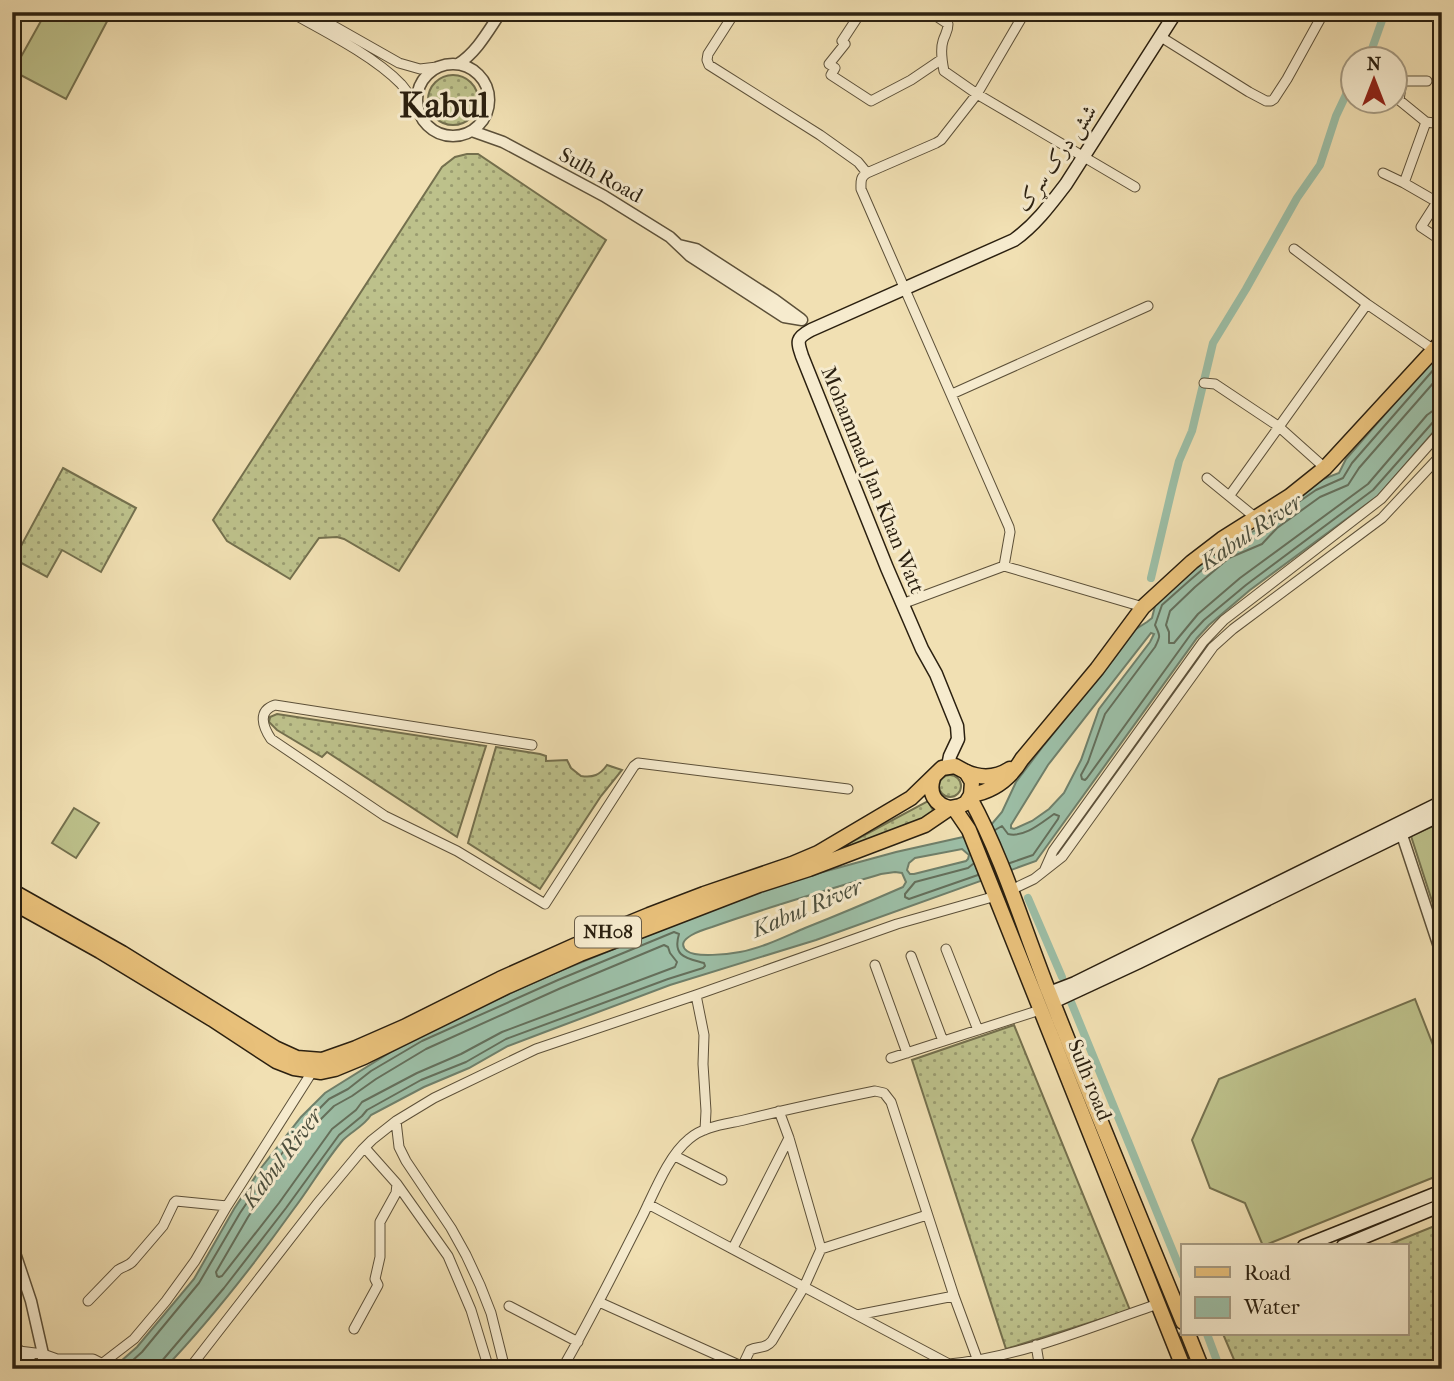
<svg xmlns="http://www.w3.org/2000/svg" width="1454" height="1381" font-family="'IM FELL French Canon',Amiri,serif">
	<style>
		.grass { fill: url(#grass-dots); stroke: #74704e; stroke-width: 2 }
		.garden { fill: #bdc18b; stroke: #74704e; stroke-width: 2 }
		.water { fill: #9cbea6; stroke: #6f7f6a; stroke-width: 2; fill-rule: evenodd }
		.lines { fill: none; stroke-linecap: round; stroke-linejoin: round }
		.shore { stroke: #646f5b; stroke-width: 2 }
		.canal { stroke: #9cbea6; stroke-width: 8 }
		.minor-casing { stroke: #5c5039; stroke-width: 11 }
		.tertiary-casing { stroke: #5c5039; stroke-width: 13 }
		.secondary-casing { stroke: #2b2010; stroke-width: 15 }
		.primary-casing { stroke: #2b2010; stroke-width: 17 }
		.trunk-casing { stroke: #2b2010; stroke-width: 17 }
		.minor { stroke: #f6ebce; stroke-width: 9 }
		.tertiary { stroke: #f6ebce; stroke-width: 10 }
		.secondary { stroke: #f6ebce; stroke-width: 12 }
		.primary { stroke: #e8c07a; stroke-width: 14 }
		.trunk { stroke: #e8c07a; stroke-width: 14 }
		.labels { text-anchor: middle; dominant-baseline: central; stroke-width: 6; stroke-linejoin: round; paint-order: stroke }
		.shield { fill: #f6ebce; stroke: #685d49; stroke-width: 2 }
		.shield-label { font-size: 19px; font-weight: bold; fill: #2b2010 }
		.street-label { font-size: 21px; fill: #2b2010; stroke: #f6ebce }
		.water-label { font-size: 23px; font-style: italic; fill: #4d4f3d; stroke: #f6ebce }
		.town-label { font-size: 35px; font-weight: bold; fill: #2b2010; stroke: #f6ebce }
	</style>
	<defs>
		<pattern id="grass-dots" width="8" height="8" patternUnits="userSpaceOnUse" patternTransform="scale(1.75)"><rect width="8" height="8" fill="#bdc18b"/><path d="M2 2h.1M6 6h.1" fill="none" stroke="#9a9c70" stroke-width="1.8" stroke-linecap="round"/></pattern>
	</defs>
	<rect width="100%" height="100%" fill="#f1e0b3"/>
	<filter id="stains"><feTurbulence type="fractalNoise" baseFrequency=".00286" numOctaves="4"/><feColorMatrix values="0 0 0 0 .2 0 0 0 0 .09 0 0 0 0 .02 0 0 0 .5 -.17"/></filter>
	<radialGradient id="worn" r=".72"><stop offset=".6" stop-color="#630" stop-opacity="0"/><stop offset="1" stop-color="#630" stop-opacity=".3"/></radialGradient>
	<path class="grass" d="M428 100a25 25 0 1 1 50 0a25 25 0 1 1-50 0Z
		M467 154H478L606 240 540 349 399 571 344 539 337 537 319 538 290 579 227 541 213 520 442 167 455 157Z
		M63 468 136 508 101 572 62 550 47 577 14 559Z
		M277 714 486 746 457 837 327 752 322 757 277 730 269 722 270 717Z
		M496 747 540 754 546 756V761L567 760 571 768 581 776C593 778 600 775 607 765L622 770 601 796 540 889 468 843Z
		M939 786a11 11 0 1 1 22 0a11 11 0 1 1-22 0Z
		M928 801 934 812 929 821 829 854Z
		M1014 1025 1130 1310 1006 1349 912 1060Z
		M1442 1223V1369H1238L1223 1334H1407V1246H1385Z"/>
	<path class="garden" d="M46 12H112L66 99 13 71Z
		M74 808 99 823 76 858 52 843Z
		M1442 822V932L1411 836Z
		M1415 999 1442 1068V1174L1263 1246 1245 1203 1210 1188 1192 1140 1219 1079Z"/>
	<path class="water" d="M1442 349V422L1379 495 1250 590 1209 625 1197 638 1036 861 816 940 670 985 545 1032 508 1046 469 1068 424 1087 371 1115C364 1126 352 1131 343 1140 325 1161 310 1188 293 1210 255 1263 209 1322 164 1369H112L137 1347 194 1279 234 1209 261 1168 301 1117 325 1093 418 1035 555 973 631 942 775 885 896 852 963 837 979 832 991 825 1002 812 1016 782 1044 745 1109 665 1136 629 1147 622 1152 618 1156 602 1221 545 1254 531 1266 516 1313 483 1339 473 1346 459ZM1151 633 1154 634 1150 642 1099 709 1081 760 1064 793 1049 809 1032 821 1014 829 1011 828V825L1048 765ZM962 849 969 855 968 859 966 861 914 874H910L907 870 909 863 915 858ZM895 872 902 873 906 882 903 887C871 901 838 915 805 928 784 937 762 948 740 952 729 954 696 958 687 951 672 939 705 929 712 927 768 907 824 891 881 874Z"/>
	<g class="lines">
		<path class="shore" d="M1442 360 1352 463 1343 478 1316 490 1271 521 1257 537 1224 551 1189 581 1162 605 1155 625C1160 636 1161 635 1155 647L1105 714 1088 762 1081 775 1082 779 1085 780 1087 778 1191 634 1204 620 1246 585 1373 490 1434 421 1442 418
			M1442 373 1359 468 1348 485 1320 497 1277 528 1262 544 1229 558 1195 587 1170 611 1166 625 1169 632V643H1174L1198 614 1240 578 1368 484 1427 415 1434 410 1442 409
			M995 830 1002 826 1008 834C1024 838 1041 823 1054 814L1059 816 1058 819 1033 855 1010 863
			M973 864 968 868 915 882 905 894V897L909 899 978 875
			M664 945 668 947 670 953 677 962 675 967 502 1032 461 1054 417 1073 362 1102 356 1110 332 1129 279 1203 222 1276 219 1277 217 1276 216 1272 248 1217 274 1178 313 1127 334 1106 352 1096 376 1079 426 1049 561 988Z
			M123 1369 142 1352 199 1283 240 1213 267 1173 306 1122 329 1099 348 1089 371 1071 422 1041 558 980 674 932 679 934C672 957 687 958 704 963L705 966 703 968 668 979 506 1039 466 1062 421 1080 367 1110 362 1116 339 1135 286 1208 224 1288 161 1362 159 1369"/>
		<path class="canal" d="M1368 60 1385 12
			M1151 578 1172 489 1179 461 1192 431 1213 343 1246 289 1297 198 1320 165 1336 116 1352 82
			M1028 898 1062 977
			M1069 997 1183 1276
			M1207 1334 1220 1369"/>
		<g class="minor-casing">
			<path id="minor" d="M290 12C324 31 374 56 401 84 407 91 412 99 417 106
				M309 12 399 63 420 69 437 67
				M735 12 708 54 707 60 709 65 820 135 858 162 867 173
				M861 12 842 41 845 44 829 64 835 68 831 75 871 101 911 80 942 59
				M930 12 948 24C948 32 945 34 943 41 940 50 942 61 944 71L977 94 1135 187
				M1161 37 1249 92 1266 101H1271L1274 99 1287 79 1324 12
				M1426 122 1442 124
				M1383 173 1404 183 1437 202 1421 227 1442 241
				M1404 183 1426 122 1399 100 1402 81H1427
				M1294 249 1367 304 1434 350
				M1204 383 1215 384 1278 426 1325 468
				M952 394 1148 306
				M1207 478 1256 518
				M1230 495 1367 304
				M1004 566 1010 532 1009 527 861 189C861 182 860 177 867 173L936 143 941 140 977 94 1025 12
				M902 604 1004 566 1143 607
				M532 745 275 705C257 711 263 727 271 739L385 816 457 851 545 904 634 766 638 763 848 789
				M1045 869 1053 851 1203 642 1224 620 1381 499 1442 430
				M1011 890 1034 879 1062 857 1213 647 1233 629 1382 518 1442 454
				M946 949 978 1030
				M911 956 943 1041
				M875 965 907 1053
				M696 995 704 1035 703 1064 706 1111 705 1130
				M891 1058 1040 1010
				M396 1121 399 1147 406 1161 451 1228 466 1255 480 1285 491 1313 505 1369
				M365 1148 397 1184 448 1256 471 1310 489 1369
				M675 1156 722 1180
				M648 1204 949 1364C1020 1357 1090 1327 1158 1304
				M733 1248 789 1138
				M821 1249 927 1215
				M88 1301 118 1270C124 1266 129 1266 133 1261L163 1226 174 1203 176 1201 227 1206
				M599 1302 748 1369
				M509 1306 578 1342
				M857 1315 954 1296
				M354 1329 378 1285 375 1279 380 1257V1222L396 1193 397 1184
				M12 1343 39 1369
				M1036 1345 1040 1369
				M19 1351 43 1354 57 1359H93L101 1363
				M95 1369 134 1339 166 1301 195 1261 227 1206 312 1072
				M189 1369 317 1204 362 1150 372 1140 396 1121 434 1098 536 1049 696 995 897 924 996 896
				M562 1369C591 1319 616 1268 642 1217 654 1193 668 1156 689 1139 703 1126 727 1124 744 1120 788 1109 831 1100 875 1091L884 1093 891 1102 954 1296 978 1361 975 1369
				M741 1369 750 1350C758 1346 766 1349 772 1341L804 1287 821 1249 789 1138 779 1111"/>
		</g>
		<g class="tertiary-casing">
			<path id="tertiary" d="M458 64C477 52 488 31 501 12
				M417 100a36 36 0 1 1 72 0a36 36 0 1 1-72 0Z
				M472 131 503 142 604 196 670 237 690 256 784 317 802 320
				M679 245 696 249 775 300 801 319
				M1399 826 1442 956
				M12 1244 31 1301 43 1354V1369"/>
		</g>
		<g class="secondary-casing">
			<path id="secondary" d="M948 766 950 756 958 739 957 726 936 674 922 649 887 568 802 356C797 341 796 338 811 330L1014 240C1035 225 1050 205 1066 184L1176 12
				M1049 993 1075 983 1442 802
				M1053 1002 1139 962 1442 814
				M1304 1246 1442 1191
				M1343 1246 1442 1205"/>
		</g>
		<g class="primary-casing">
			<path id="primary" d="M966 772C982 779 996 778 1010 769
				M971 795C994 791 1010 779 1022 759L1097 669 1143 607 1192 562 1222 539 1290 496 1325 468 1442 341"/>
		</g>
		<g class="trunk-casing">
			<path id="trunk" d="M933 778C928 793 935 805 950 808
				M970 798C1004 860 1024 930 1050 995 1093 1104 1138 1213 1183 1322
				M954 808 969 830 1184 1369
				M12 891 122 953 275 1048 297 1058 322 1060 356 1048 404 1027 500 979 576 945 649 915 704 894 792 864 818 853 911 798 942 768 955 766 966 772 972 782 971 795 966 803 960 806 950 808 925 825 809 869 759 885 580 954 508 986 364 1057 335 1069 321 1072 294 1068 276 1061 212 1019 100 951 12 902
				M1188 1334 1202 1369"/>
		</g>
		<use href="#minor" class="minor"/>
		<use href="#tertiary" class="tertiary"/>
		<use href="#secondary" class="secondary"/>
		<use href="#primary" class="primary"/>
		<use href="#trunk" class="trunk"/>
	</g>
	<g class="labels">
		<rect class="shield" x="575" y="916.5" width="66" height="31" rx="5"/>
		<g class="shield-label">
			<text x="608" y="932">NH08</text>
		</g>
		<g class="street-label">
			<text transform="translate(1056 158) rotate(-55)">شش درک سړک</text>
			<text transform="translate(601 175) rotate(29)">Sulh Road</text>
			<text transform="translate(873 480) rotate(68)">Mohammad Jan Khan Watt</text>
			<text transform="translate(1090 1080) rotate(68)">Sulh road</text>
		</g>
		<g class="water-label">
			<text transform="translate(1251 532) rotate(-34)">Kabul River</text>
			<text transform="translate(807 908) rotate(-23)">Kabul River</text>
			<text transform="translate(282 1158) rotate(-53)">Kabul River</text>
		</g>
		<g class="town-label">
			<text x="444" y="105">Kabul</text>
		</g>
	</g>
	<rect width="1454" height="1381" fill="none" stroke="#f1e0b3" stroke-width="42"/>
	<rect x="14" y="14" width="1426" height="1353" fill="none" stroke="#2b2010" stroke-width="3.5"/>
	<rect x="21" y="21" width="1412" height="1339" fill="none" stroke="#2b2010" stroke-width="2"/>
	<rect x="1181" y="1244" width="228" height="91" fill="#f6ebce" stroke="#a59a82" stroke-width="2"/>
	<rect x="1195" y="1267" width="35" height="10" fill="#e8c07a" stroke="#a59a82" stroke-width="2"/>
	<text x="1244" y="1280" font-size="21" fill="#2b2010">Road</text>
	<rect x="1195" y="1297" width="35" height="21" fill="#9cbea6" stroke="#a59a82" stroke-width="2"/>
	<text x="1244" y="1314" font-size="21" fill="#2b2010">Water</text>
	<g transform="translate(1374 80)"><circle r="33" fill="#f6ebce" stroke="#a59a82" stroke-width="2"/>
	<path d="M0-5L12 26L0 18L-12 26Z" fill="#8f2418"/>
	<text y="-10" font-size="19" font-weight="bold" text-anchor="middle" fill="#2b2010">N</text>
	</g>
	<rect width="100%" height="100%" filter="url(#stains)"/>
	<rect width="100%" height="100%" fill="url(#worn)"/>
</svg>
